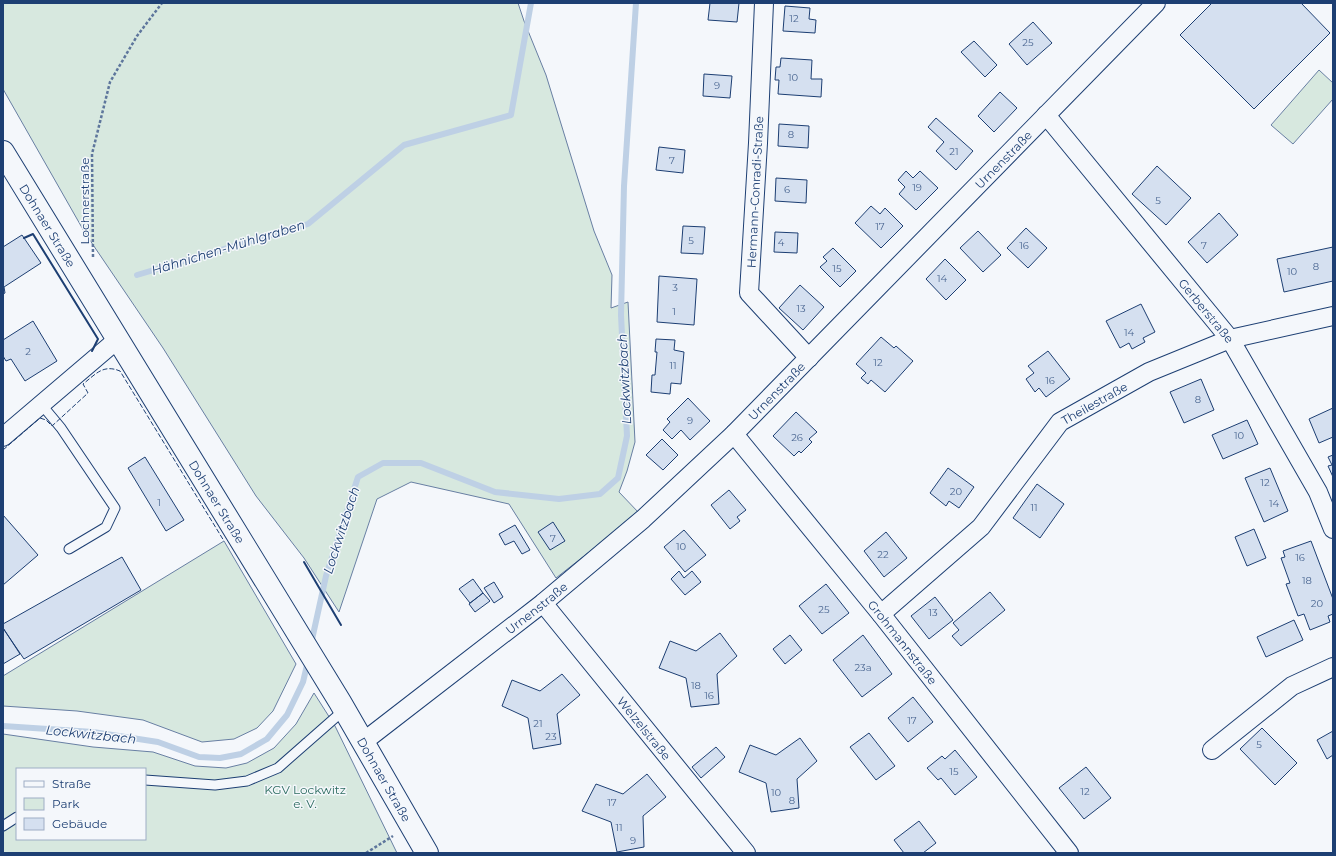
<svg xmlns="http://www.w3.org/2000/svg" width="1336" height="856" font-family="Montserrat,sans-serif">
	<style>
		.green { fill: #d7e8df; stroke: #687fa3; fill-rule: evenodd }
		.lines { fill: none; stroke-linecap: round; stroke-linejoin: round }
		.stream { stroke: #bed0e5; stroke-width: 6 }
		.building { fill: #d5e0f0; stroke: #1d3f73 }
		.service-casing { stroke: #1d3f73; stroke-width: 11 }
		.minor-casing { stroke: #1d3f73; stroke-width: 20 }
		.secondary-casing { stroke: #1d3f73; stroke-width: 24 }
		.path { stroke: #5e769c; stroke-width: 2.5; stroke-dasharray: 3 2; stroke-linecap: butt }
		.service { stroke: #f4f7fb; stroke-width: 9 }
		.minor { stroke: #f4f7fb; stroke-width: 18 }
		.secondary { stroke: #f4f7fb; stroke-width: 22 }
		.fence { stroke: #1d3f73; stroke-width: 1; stroke-dasharray: 5 2; stroke-linecap: butt }
		.wall { stroke: #1d3f73; stroke-width: 2 }
		.labels { text-anchor: middle; dominant-baseline: central; stroke-width: 3; stroke-linejoin: round; paint-order: stroke }
		.number-label { font-size: 10px; fill: #4b6792 }
		.street-label { font-size: 12px; fill: #1d3f73; stroke: #f4f7fb }
		.park-label { font-size: 12px; fill: #2c6c60; stroke: #f4f7fb }
		.water-label { font-size: 13px; font-style: italic; fill: #1d3f73; stroke: #f4f7fb }
	</style>
	<rect width="100%" height="100%" fill="#f4f7fb"/>
	<path class="green" d="M3 3H518L524 21 546 75 594 231 612 275 611 308 628 302 635 442 627 471 619 492 639 513 556 578 509 504 411 482 377 499 339 612 304 558 256 496 163 348 85 233 3 89Z
		M1319 70 1333 83V99L1293 144 1271 125Z
		M224 541 296 664 273 711 257 728 234 739 202 742 143 720 77 711 3 706V676Z
		M314 693 335 726 397 853H3V734L93 747 153 752 195 766 226 768 247 763 274 748 296 724ZM17 769H145V839H17Z"/>
	<g class="lines">
		<path class="stream" d="M137 275 308 224 404 145 511 115 531 3
			M311 644 326 576 358 477 383 463H421L495 492 559 499 600 494 618 478 627 436 621 315 624 186 636 3
			M3 726 93 732 158 742 199 757 220 758 241 754 267 739 287 715 303 682 308 661"/>
	</g>
	<path class="building" d="M710 3H739L737 22 708 20Z
		M1212 3H1301L1330 33 1254 109 1180 35Z
		M785 6 810 8 809 19 816 20 815 33 783 31Z
		M1033 22 1052 43 1027 65 1009 44Z
		M974 41 997 65 985 77 961 52Z
		M781 58 812 60 811 79H822L821 97 778 94 779 80H775L776 67H780Z
		M704 74 732 76 730 98 703 96Z
		M1000 92 1017 108 994 132 978 116Z
		M936 118 973 151 956 170 936 151 944 142 928 127Z
		M779 124 809 126 808 148 778 146Z
		M659 147 685 150 683 173 656 170Z
		M1157 166 1191 198 1166 225 1132 194Z
		M906 171 913 178 920 171 938 188 916 210 899 194 905 187 898 180Z
		M776 178 807 180 806 203 775 201Z
		M871 206 880 214 885 208 903 226 881 248 855 223Z
		M1219 213 1238 235 1207 263 1188 242Z
		M683 226 705 227 703 254 681 253Z
		M1026 228 1047 248 1028 268 1007 248Z
		M978 231 1001 255 983 272 960 248Z
		M775 232 798 233 797 253 774 252Z
		M22 235 41 263 4 287 5 293 3 294V247Z
		M1333 247V281L1284 292 1277 259Z
		M833 248 856 271 840 287 820 267 827 261 823 257Z
		M945 259 966 280 946 300 926 279Z
		M659 276 697 279 694 325 657 322Z
		M800 285 824 307 803 330 779 308Z
		M1141 304 1155 332 1143 338 1145 342 1132 349 1129 343 1120 348 1106 321Z
		M33 321 57 361 25 381 11 359 6 361 3 356V340Z
		M881 337 894 348 896 346 913 361 885 392 871 380 868 384 861 378 866 373 856 364Z
		M656 339 675 340 674 350 684 352 681 384 671 383 670 394 651 392 652 375H655L657 352H655Z
		M1048 351 1070 379 1046 397 1039 388 1035 392 1026 379 1034 373 1028 366Z
		M1201 379 1214 410 1184 423 1170 392Z
		M688 398 710 421 690 440 681 430 672 439 663 430 670 422 667 419Z
		M1333 408V437L1319 443 1309 419Z
		M796 412 817 432 809 439 812 442 801 453 799 451 794 456 773 436Z
		M1247 420 1258 444 1223 459 1212 435Z
		M662 439 678 455 663 470 646 455Z
		M1333 455V477L1328 466 1332 465 1328 457Z
		M145 457 184 520 166 531 128 468Z
		M948 468 974 487 959 508 949 501 946 506 930 493Z
		M1270 468 1288 511 1264 522 1245 478Z
		M1037 484 1064 504 1040 538 1013 518Z
		M729 490 746 510 737 517 740 521 730 529 711 505Z
		M3 515 38 555 3 585Z
		M553 522 565 541 550 550 538 532Z
		M515 525 530 550 522 554 514 541 505 545 499 534Z
		M1254 529 1266 558 1247 566 1235 537Z
		M684 530 706 555 685 572 664 547Z
		M886 532 907 558 884 577 864 551Z
		M1311 541 1333 599V614L1328 616 1330 622 1310 630 1304 614 1298 616 1286 584 1290 583 1281 558 1285 557 1283 551Z
		M122 557 141 590 24 659 3 628V624Z
		M679 571 684 578 692 571 701 582 685 595 671 579Z
		M473 579 483 593 470 603 459 589Z
		M494 582 503 597 494 603 484 588Z
		M826 584 849 613 822 634 799 606Z
		M990 592 1005 610 961 646 952 636 959 630 953 623Z
		M483 593 490 601 475 612 469 604Z
		M935 597 953 620 929 639 911 616Z
		M1294 620 1303 640 1266 657 1257 637Z
		M3 628 20 654 3 664Z
		M720 633 737 656 717 674 719 704 691 707 686 678 659 668 670 641 696 651Z
		M790 635 802 650 785 664 773 649Z
		M863 635 892 674 862 697 833 660Z
		M562 674 580 695 557 714 561 744 533 749 528 718 502 706 512 680 540 691Z
		M913 697 933 722 908 742 888 718Z
		M1262 728 1297 763 1275 785 1240 749Z
		M1333 731V755L1327 759 1317 740Z
		M869 733 895 766 876 780 850 747Z
		M800 738 817 761 797 779 799 808 771 812 766 783 739 772 750 745 776 755Z
		M716 747 725 757 701 778 692 767Z
		M955 750 977 777 955 795 941 778 938 780 927 768 942 756 945 759Z
		M1086 767 1111 798 1084 819 1059 788Z
		M647 774 666 797 643 816 644 847 617 852 611 822 582 811 596 784 623 794Z
		M919 821 936 843 923 853H904L894 840Z"/>
	<g class="lines">
		<g class="service-casing">
			<path id="service" d="M41 404 61 428 115 508 106 527 69 549
				M145 780 215 785 247 781 278 768 344 710
				M3 826 17 817"/>
		</g>
		<g class="minor-casing">
			<g id="minor">
				<path d="M764 3 758 143 749 293 809 358"/>
				<path id="s1" d="M1046 115 1230 339 1318 492 1333 529"/>
				<path id="s2" d="M734 434 881 614 1069 853"/>
				<path d="M3 437 118 339"/>
				<path id="s3" d="M543 603 746 853"/>
				<path id="s4" d="M881 614 981 527 1060 422 1149 372 1230 339 1333 316"/>
				<path id="s5" d="M363 742 543 603 643 519 734 434 1156 3"/>
				<path d="M1212 750 1292 686 1333 667"/>
			</g>
		</g>
		<g class="secondary-casing">
			<g id="secondary">
				<path id="s6" d="M3 152 340 702 427 853"/>
			</g>
		</g>
		<path class="path" d="M93 257 92 154 110 82 137 36 162 3
			M366 853 393 836"/>
		<use href="#service" class="service"/>
		<use href="#minor" class="minor"/>
		<use href="#secondary" class="secondary"/>
		<path class="fence" d="M3 450 40 418 46 420 52 426 88 393 83 384C96 374 103 364 120 371L224 541"/>
		<path class="wall" d="M24 238 33 234 98 339 92 351
			M304 562 341 625"/>
	</g>
	<g class="labels">
		<g class="number-label">
			<text x="794" y="18">12</text>
			<text x="1028" y="42">25</text>
			<text x="793" y="77">10</text>
			<text x="717" y="85">9</text>
			<text x="791" y="134">8</text>
			<text x="954" y="151">21</text>
			<text x="672" y="160">7</text>
			<text x="917" y="187">19</text>
			<text x="787" y="189">6</text>
			<text x="1158" y="200">5</text>
			<text x="880" y="226">17</text>
			<text x="691" y="240">5</text>
			<text x="781" y="242">4</text>
			<text x="1024" y="245">16</text>
			<text x="1204" y="245">7</text>
			<text x="1316" y="266">8</text>
			<text x="837" y="268">15</text>
			<text x="1292" y="271">10</text>
			<text x="942" y="278">14</text>
			<text x="675" y="287">3</text>
			<text x="801" y="308">13</text>
			<text x="674" y="311">1</text>
			<text x="1129" y="332">14</text>
			<text x="28" y="351">2</text>
			<text x="878" y="362">12</text>
			<text x="673" y="365">11</text>
			<text x="1050" y="380">16</text>
			<text x="1198" y="399">8</text>
			<text x="690" y="420">9</text>
			<text x="1239" y="435">10</text>
			<text x="797" y="437">26</text>
			<text x="1265" y="482">12</text>
			<text x="956" y="491">20</text>
			<text x="159" y="502">1</text>
			<text x="1274" y="503">14</text>
			<text x="1034" y="507">11</text>
			<text x="553" y="538">7</text>
			<text x="681" y="546">10</text>
			<text x="883" y="554">22</text>
			<text x="1300" y="557">16</text>
			<text x="1307" y="580">18</text>
			<text x="1317" y="603">20</text>
			<text x="824" y="609">25</text>
			<text x="933" y="612">13</text>
			<text x="863" y="667">23a</text>
			<text x="696" y="685">18</text>
			<text x="709" y="695">16</text>
			<text x="912" y="720">17</text>
			<text x="538" y="723">21</text>
			<text x="551" y="736">23</text>
			<text x="1259" y="744">5</text>
			<text x="954" y="771">15</text>
			<text x="1085" y="791">12</text>
			<text x="776" y="792">10</text>
			<text x="792" y="800">8</text>
			<text x="612" y="802">17</text>
			<text x="619" y="827">11</text>
			<text x="633" y="840">9</text>
		</g>
		<g class="street-label">
			<text stroke="none"><textPath href="#s5" startOffset="867">Urnenstraße</textPath></text>
			<text transform="translate(755 192) rotate(-87)">Hermann-Conradi-Straße</text>
			<text transform="translate(84 201) rotate(-90)">Lochnerstraße</text>
			<text stroke="none"><textPath href="#s6" startOffset="86">Dohnaer Straße</textPath></text>
			<text stroke="none"><textPath href="#s1" startOffset="253">Gerberstraße</textPath></text>
			<text stroke="none"><textPath href="#s5" startOffset="543">Urnenstraße</textPath></text>
			<text stroke="none"><textPath href="#s4" startOffset="303">Theilestraße</textPath></text>
			<text stroke="none"><textPath href="#s6" startOffset="410">Dohnaer Straße</textPath></text>
			<text stroke="none"><textPath href="#s5" startOffset="219">Urnenstraße</textPath></text>
			<text stroke="none"><textPath href="#s2" startOffset="268">Grohmannstraße</textPath></text>
			<text stroke="none"><textPath href="#s3" startOffset="161">Welzelstraße</textPath></text>
			<text stroke="none"><textPath href="#s6" startOffset="734">Dohnaer Straße</textPath></text>
		</g>
		<g class="park-label">
			<text x="305" y="789">KGV Lockwitz<tspan x="305" dy="14">e. V.</tspan></text>
		</g>
		<g class="water-label">
			<text transform="translate(228 247) rotate(-17)">Hähnichen-Mühlgraben</text>
			<text transform="translate(624 379) rotate(-93)">Lockwitzbach</text>
			<text transform="translate(341 530) rotate(-72)">Lockwitzbach</text>
			<text transform="translate(91 734) rotate(6)">Lockwitzbach</text>
		</g>
	</g>
	<rect width="1336" height="856" fill="none" stroke="#1d3f73" stroke-width="8"/>
	<rect x="16" y="768" width="130" height="72" fill="#f4f7fb" stroke="#9eadc5"/>
	<rect x="24" y="781" width="20" height="6" fill="#f4f7fb" stroke="#9eadc5"/>
	<text x="52" y="788" font-size="12" fill="#1d3f73">Straße</text>
	<rect x="24" y="798" width="20" height="12" fill="#d7e8df" stroke="#9eadc5"/>
	<text x="52" y="808" font-size="12" fill="#1d3f73">Park</text>
	<rect x="24" y="818" width="20" height="12" fill="#d5e0f0" stroke="#9eadc5"/>
	<text x="52" y="828" font-size="12" fill="#1d3f73">Gebäude</text>
</svg>
